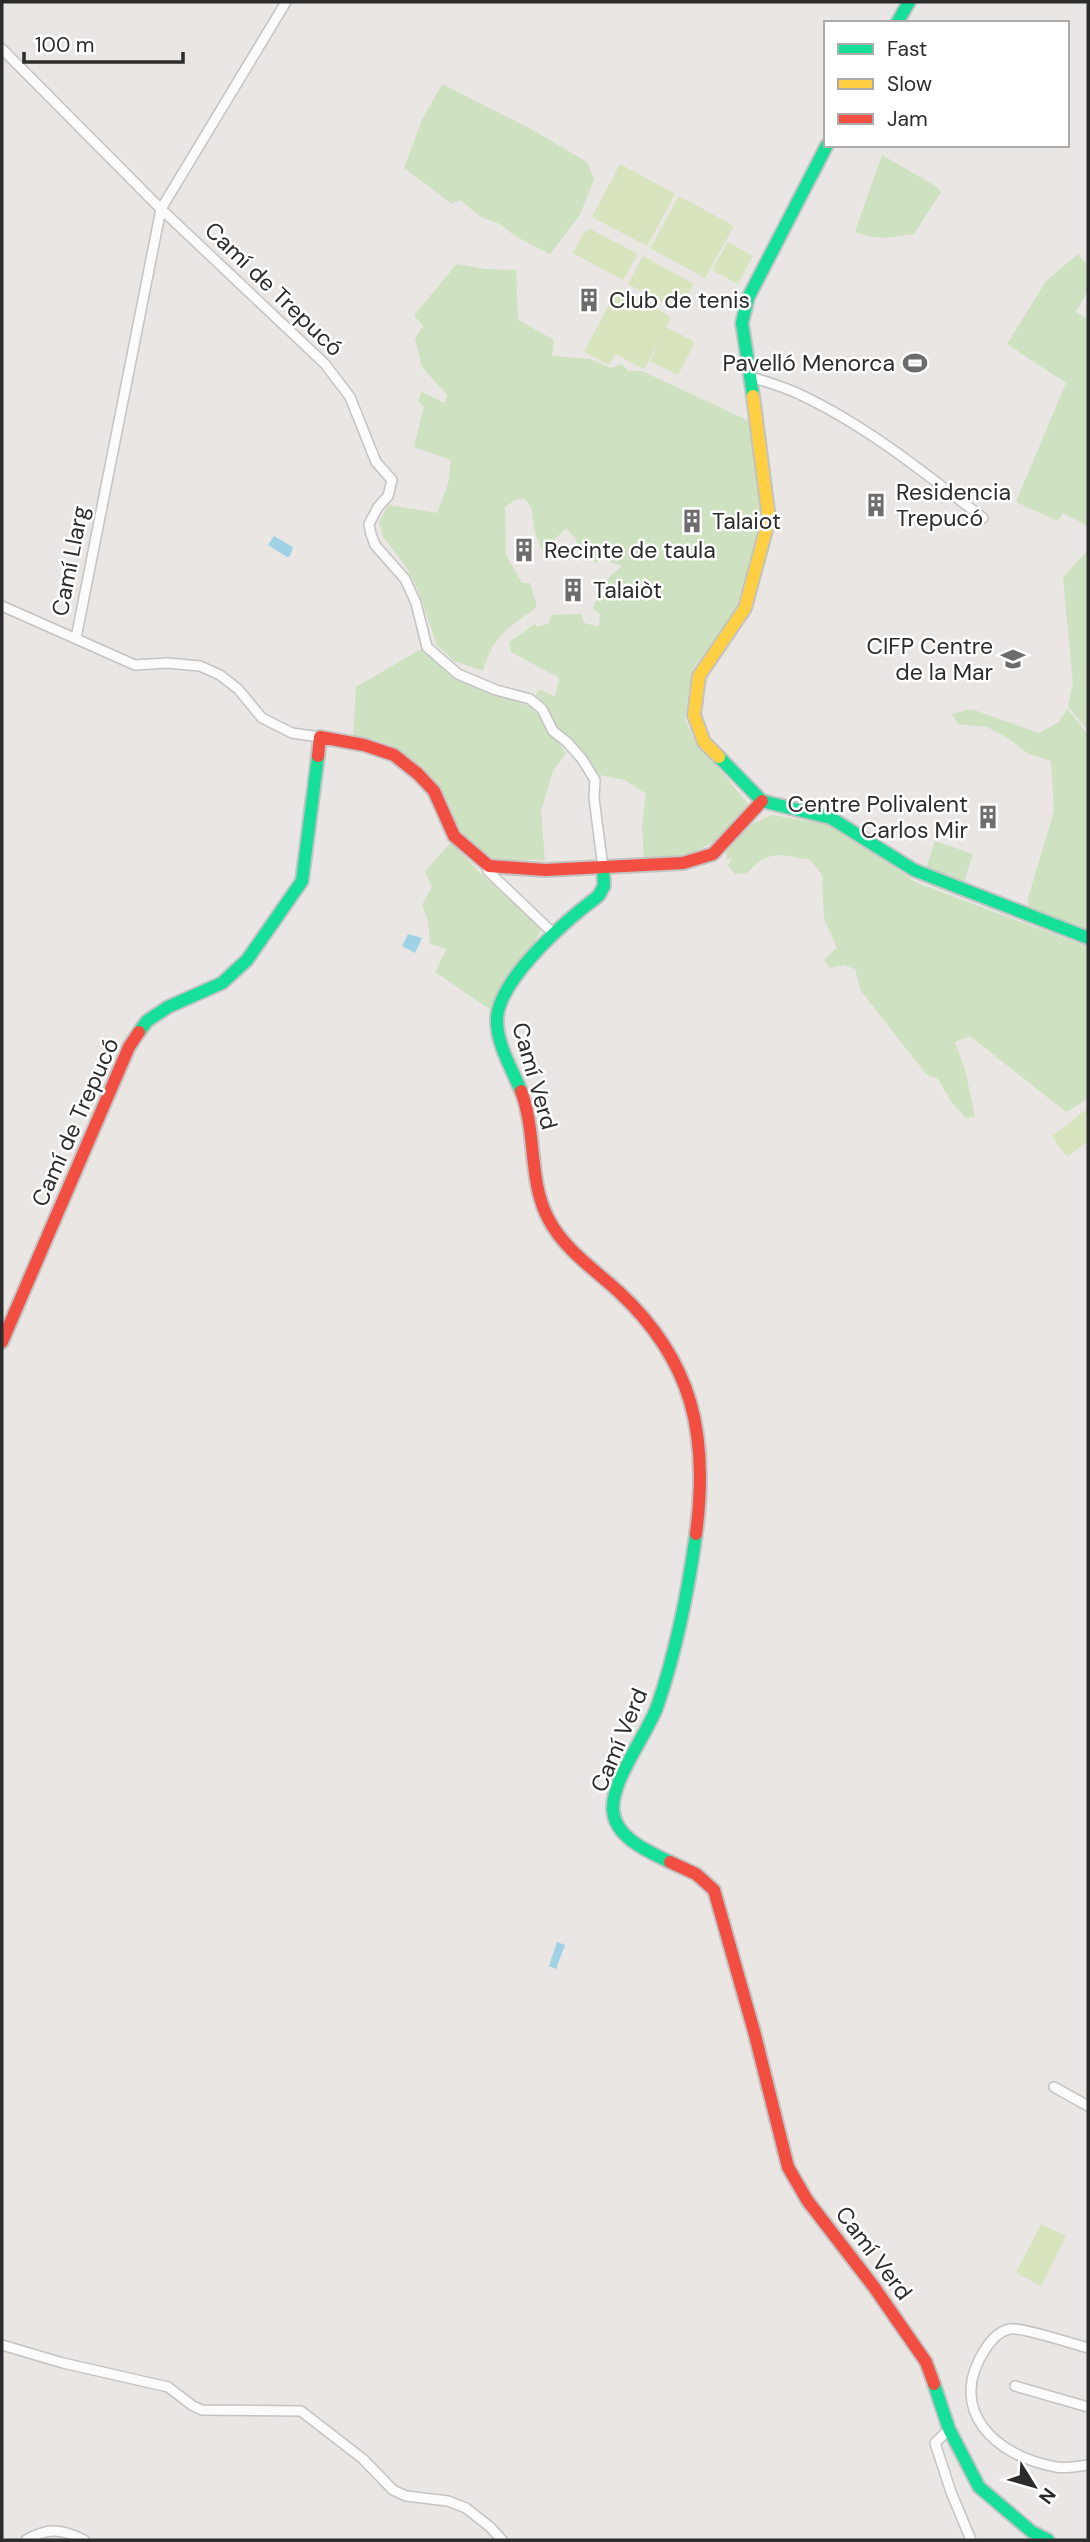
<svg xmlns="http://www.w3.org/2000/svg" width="1090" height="2542" font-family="'DM Sans',sans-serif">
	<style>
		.green { fill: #cee1c0 }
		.pitch { fill: #d7e4be }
		.water { fill: #9ed2e4 }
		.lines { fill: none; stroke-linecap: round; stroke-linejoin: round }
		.street-casing { stroke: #c4c3c3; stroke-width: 12 }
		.fast-casing { stroke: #c4c3c3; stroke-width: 16 }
		.slow-casing { stroke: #c4c3c3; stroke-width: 16 }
		.jam-casing { stroke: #c4c3c3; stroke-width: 16 }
		.street { stroke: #fcfbfb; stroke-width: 9 }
		.fast { stroke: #16e098; stroke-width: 12 }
		.slow { stroke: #ffcf43; stroke-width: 12 }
		.jam { stroke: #f24e42; stroke-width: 12 }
		.labels { text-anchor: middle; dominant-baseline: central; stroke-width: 5; stroke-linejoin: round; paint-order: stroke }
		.street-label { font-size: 23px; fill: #2c2c2c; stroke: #fff }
		.poi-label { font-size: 23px; fill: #2c2c2c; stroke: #fff; text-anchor: start }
	</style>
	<rect width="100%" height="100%" fill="#e9e6e3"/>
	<path class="green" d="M442 84 529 128 587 162 594 179 580 215 550 254 515 236 500 224 481 217 460 200 452 204 404 168 422 120Z
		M882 155 937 187 941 192 914 234C893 237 875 241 855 232Z
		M1078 254 1088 266V290L1076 312 1088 320V526L1063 513 1058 521 1016 502 1066 383 1007 344 1047 280Z
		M457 264 485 269 516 270 518 320 554 340 552 356 590 359 611 368 622 364 628 371H642L749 421 764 514 738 606 695 666 689 690 685 718 692 735 748 804 719 839 689 855 644 859 642 825 646 794 625 780 600 775 534 699 539 689 555 697 559 678 511 652 509 642 535 624 537 627 549 623 551 615 581 614 584 623 599 627 600 614 593 608 604 582 622 566 601 558 596 563 574 548 577 540 566 528 553 541 557 548 545 557 535 533 531 507 525 499 515 500 505 507 506 555 522 583H530L537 607C507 629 494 634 483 671L454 661 437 645 417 588 404 564 383 537 379 523 388 505 437 513 448 484 451 460 414 447 424 406 418 402 421 392 445 403 447 395 422 367 415 339 423 326 414 315Z
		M1088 550V731L1068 706 1073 683 1063 577Z
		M423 648 443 669 466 684 532 707 566 753 553 771 541 811 545 860H490L457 830 448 801 427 774 389 744 353 736 356 687Z
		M971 709 1039 733 1059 722 1067 709 1088 734V934L1030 912 1028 898 1054 811 1051 761 1029 754 1006 737 987 727 958 724 952 714Z
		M772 815 826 824 874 853 915 882 1088 947V1099L1066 1112 970 1036 955 1042 966 1073 975 1117 966 1118 952 1103 938 1079 926 1074 861 991 855 969 844 965 830 968 824 959 837 948 824 918 822 875 811 860C780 855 770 848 747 873L735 874 728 866 732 857 727 861 726 848 754 823Z
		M935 841 973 854 963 885 925 872Z
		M451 842 477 870 542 929 491 1010 435 972 447 949 430 944 428 920 422 905 432 887 425 872Z"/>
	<path class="pitch" d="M620 164 675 194 647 246 592 217Z
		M679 196 734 226 705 278 650 248Z
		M590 229 638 254 623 280 573 253 585 231Z
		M728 242 753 256 738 284 712 270Z
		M643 256 694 284 678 310 628 284Z
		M618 288 671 317 666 327 695 342 678 375 650 361 665 330 644 369 615 354 609 365 584 352Z
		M1088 1108V1141L1067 1157 1052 1136Z
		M1041 2224 1066 2236 1041 2286 1016 2273Z"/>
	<path class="water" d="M274 536 293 547 290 556 287 557 268 545Z
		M408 934 422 938 415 953 402 946Z
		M557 1942 565 1945 556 1969 549 1966Z"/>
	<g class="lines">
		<g class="street-casing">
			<path id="street" d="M2 49 161 209 325 364 350 397 376 462 392 480 388 496 378 507 369 524 371 534 375 545 405 579 416 603 427 647 458 674 496 690 530 699 542 709 553 731 567 742 582 759 595 780 594 798 603 868
				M751 377C767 382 785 387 801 395 867 426 926 474 983 518
				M2 606 135 665 167 663 200 666 220 675 238 689 262 718 292 733 320 737
				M76 638 161 209 286 2
				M489 866 488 871 554 934
				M1054 2087 1088 2106
				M2 2345 63 2363 168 2387 193 2406 202 2410 301 2411 363 2459 393 2490 406 2496 448 2501 466 2508 490 2527 502 2540
				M1088 2348C1073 2344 1022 2327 1010 2329 999 2331 992 2339 986 2348 945 2410 995 2456 1056 2467 1066 2469 1078 2466 1088 2465
				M1015 2386 1088 2407
				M949 2429 935 2443 951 2492 971 2540
				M26 2540C48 2527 62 2529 84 2540"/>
		</g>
		<g class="fast-casing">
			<path id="fast" d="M897 23 909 2
				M753 396 742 323 748 298 827 145
				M719 757 762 801 831 818 914 870 1088 938
				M139 1032 147 1021 168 1007 222 983 247 960 302 881 318 756
				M521 1091C512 1069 496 1043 497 1019 498 984 553 933 578 912 585 906 593 901 599 895L604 886 603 868
				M670 1862C649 1852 615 1838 613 1810 611 1781 646 1736 657 1707 676 1652 688 1592 696 1534
				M934 2384 949 2429 979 2487 1032 2532 1048 2540"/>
		</g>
		<g class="slow-casing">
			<path id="slow" d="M719 757 704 742 694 715 699 676 745 608 769 519 753 396"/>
		</g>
		<g class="jam-casing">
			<path id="jam" d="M318 756 320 737 364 745 394 755 418 774 434 791 454 836 489 866 545 870 683 863 713 854 762 801
				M521 1091C537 1133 528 1182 549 1220 564 1249 595 1270 619 1292 693 1361 709 1435 696 1534
				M2 1342 129 1047 139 1032
				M670 1862 696 1874 714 1890 755 2035 788 2167 807 2200 874 2287 926 2362 934 2384"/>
		</g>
		<use href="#street" class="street"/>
		<use href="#fast" class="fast"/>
		<use href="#slow" class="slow"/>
		<use href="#jam" class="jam"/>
	</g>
	<defs>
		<g id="building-bare" transform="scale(1.89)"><path d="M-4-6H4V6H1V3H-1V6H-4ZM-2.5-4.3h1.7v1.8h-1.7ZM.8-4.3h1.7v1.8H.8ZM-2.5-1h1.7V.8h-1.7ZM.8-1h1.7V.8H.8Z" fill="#6e6d6c" stroke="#fff" stroke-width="2.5" paint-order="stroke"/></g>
		<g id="stadium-bare" transform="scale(1.89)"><path d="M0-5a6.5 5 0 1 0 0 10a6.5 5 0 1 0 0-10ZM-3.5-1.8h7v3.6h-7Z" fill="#6e6d6c" stroke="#fff" stroke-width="2.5" paint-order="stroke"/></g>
		<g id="university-bare" transform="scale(1.89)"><path d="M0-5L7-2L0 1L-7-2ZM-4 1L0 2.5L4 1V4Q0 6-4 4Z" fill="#6e6d6c" stroke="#fff" stroke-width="2.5" paint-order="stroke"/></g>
	</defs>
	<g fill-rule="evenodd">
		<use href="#building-bare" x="589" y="300"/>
		<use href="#stadium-bare" x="915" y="363"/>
		<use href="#building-bare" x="876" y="505"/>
		<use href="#building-bare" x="692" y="521"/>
		<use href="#building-bare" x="524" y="550"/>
		<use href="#building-bare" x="573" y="590"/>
		<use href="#university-bare" x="1013" y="659"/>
		<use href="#building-bare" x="988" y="817"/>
	</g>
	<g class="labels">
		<g class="street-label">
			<text transform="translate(274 289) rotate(44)">Camí de Trepucó</text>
			<text transform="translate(70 561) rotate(-79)">Camí Llarg</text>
			<text transform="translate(535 1076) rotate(74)">Camí Verd</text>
			<text transform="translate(75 1122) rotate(-66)">Camí de Trepucó</text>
			<text transform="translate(619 1740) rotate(-67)">Camí Verd</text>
			<text transform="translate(874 2253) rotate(53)">Camí Verd</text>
		</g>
		<g class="poi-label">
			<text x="609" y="300">Club de tenis</text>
			<text x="895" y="363" text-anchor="end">Pavelló Menorca</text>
			<text x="896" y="492">Residencia<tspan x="896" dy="26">Trepucó</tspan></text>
			<text x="712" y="521">Talaiot</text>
			<text x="544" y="550">Recinte de taula</text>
			<text x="593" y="590">Talaiòt</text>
			<text x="993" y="646" text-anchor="end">CIFP Centre<tspan x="993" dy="26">de la Mar</tspan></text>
			<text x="968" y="804" text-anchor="end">Centre Polivalent<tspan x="968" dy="26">Carlos Mir</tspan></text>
		</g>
	</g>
	<rect width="1090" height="2542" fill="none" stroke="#2c2c2c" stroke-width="7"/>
	<rect x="824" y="21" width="245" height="126" fill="#ffffff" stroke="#ababab" stroke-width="2"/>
	<rect x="838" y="44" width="35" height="10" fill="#16e098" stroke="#ababab" stroke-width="2"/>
	<text x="887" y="56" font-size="21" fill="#2c2c2c">Fast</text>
	<rect x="838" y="79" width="35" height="10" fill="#ffcf43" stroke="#ababab" stroke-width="2"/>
	<text x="887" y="91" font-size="21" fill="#2c2c2c">Slow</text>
	<rect x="838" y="114" width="35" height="10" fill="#f24e42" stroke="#ababab" stroke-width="2"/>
	<text x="887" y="126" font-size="21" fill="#2c2c2c">Jam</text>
	<g transform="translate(1034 2486) rotate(127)" stroke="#ffffff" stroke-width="5" paint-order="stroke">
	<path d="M0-5L12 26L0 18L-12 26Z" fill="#2c2c2c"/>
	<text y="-10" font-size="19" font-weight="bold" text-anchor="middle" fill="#2c2c2c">N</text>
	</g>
	<path d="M24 52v10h159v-10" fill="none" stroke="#2c2c2c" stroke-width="3.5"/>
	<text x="35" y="52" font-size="21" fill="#2c2c2c" stroke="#ffffff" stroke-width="5" paint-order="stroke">100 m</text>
</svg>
